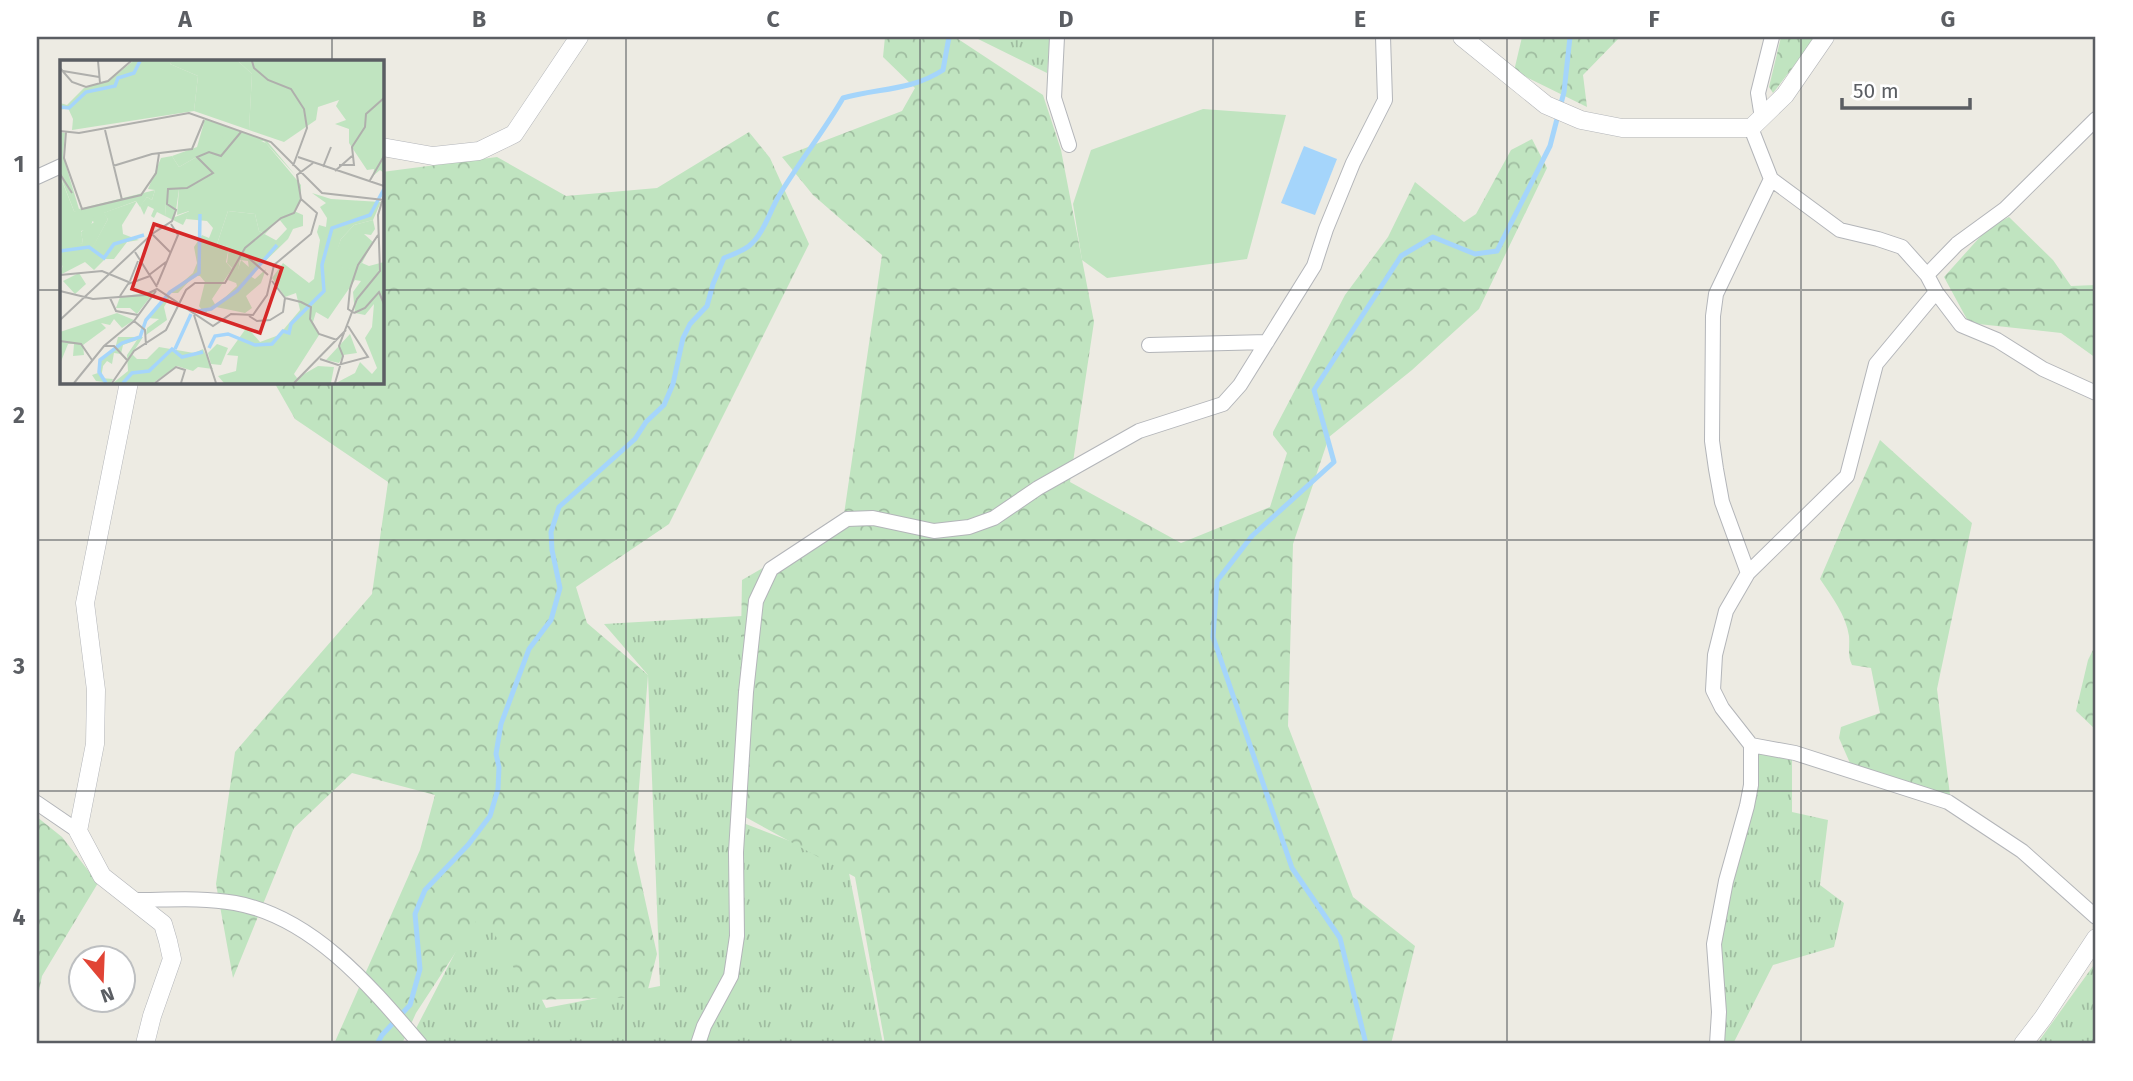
<svg xmlns="http://www.w3.org/2000/svg" width="2133" height="1081" font-family="'Fira Sans',sans-serif">
	<style>
		.grass { fill: url(#grass-tufts) }
		.forest { fill: url(#forest-crowns) }
		.green { fill: #c0e4c0 }
		.water { fill: #a5d5fb }
		.lines { fill: none; stroke-linecap: round; stroke-linejoin: round }
		.stream { stroke: #a5d5fb; stroke-width: 5 }
		.minor-casing { stroke: #b3b5b9; stroke-width: 16 }
		.tertiary-casing { stroke: #b3b5b9; stroke-width: 19 }
		.minor { stroke: #fff; stroke-width: 14 }
		.tertiary { stroke: #fff; stroke-width: 18 }
		.grid { fill: none; stroke: #5b5e63; stroke-width: 2; stroke-opacity: 0.55 }
		.inset-river { fill: none; stroke: #a5d5fb; stroke-width: 3.5 }
		.inset-road { fill: none; stroke: #afafac; stroke-width: 2 }
		.view { fill: #d62828; fill-opacity: 0.15; stroke: #d62828; stroke-width: 3.5 }
		.inset-edge { fill: none; stroke: #5b5e63; stroke-width: 3.5 }
		.neatline { fill: none; stroke: #5b5e63; stroke-width: 2.5 }
		.grid-label { font-size: 23px; text-anchor: middle; font-weight: bold; fill: #5b5e63 }
	</style>
	<defs>
		<pattern id="grass-tufts" width="24" height="20" patternUnits="userSpaceOnUse" patternTransform="scale(1.75)"><rect width="24" height="20" fill="#c0e4c0"/><path d="M3 7l-1-3M5 7V3M7 7l1-3M15 17l-1-3M17 17v-4M19 17l1-3" fill="none" stroke="#9fbca0"/></pattern>
		<pattern id="forest-crowns" width="20" height="18" patternUnits="userSpaceOnUse" patternTransform="scale(1.75)"><rect width="20" height="18" fill="#c0e4c0"/><path d="M2 6a3 3 0 1 1 6 0M12 15a3 3 0 1 1 6 0" fill="none" stroke="#9fbca0"/></pattern>
	</defs>
	<rect width="100%" height="100%" fill="#edebe3"/>
	<path class="grass" d="M974 37H1050L1047 73Z
		M742 616 738 821 847 863 883 1044H408L488 889 546 1008 660 986 648 675 604 624Z
		M1753 748 1792 752V812L1828 820 1820 885 1844 903 1834 947 1773 965 1733 1044H1717L1715 958Z
		M2096 962V1044H2044L2039 1041Z"/>
	<path class="forest" d="M885 37H955L1043 95 1061 150 1094 322 1070 482 1181 543 1270 507 1287 453 1273 435V432L1345 295 1388 237 1415 182 1464 222 1476 214 1511 150 1532 139 1547 168 1479 309 1412 370 1329 437 1293 544 1288 726 1353 897 1415 946 1391 1044H885L855 877 738 813 742 580 843 521 882 255 813 195 782 157 902 111 915 88 883 57Z
		M1522 37H1620L1583 75 1587 107 1514 71Z
		M1781 37H1816L1773 93 1769 87Z
		M749 132 770 158 809 244 669 524 576 587 587 623 648 675 634 850 657 954 646 997 532 1000 482 912 416 1013 402 1044H334L420 850 435 795 352 773 294 828 233 978 216 884 235 752 372 594 388 482 295 419 274 382H382V172L497 157 566 196 657 188Z
		M2009 217 2053 260 2071 286 2096 285V358L2061 333 1969 323 1944 277 1988 228Z
		M1880 440 1972 523 1937 689 1950 795 1853 770 1839 738 1841 727 1880 713 1871 668 1852 665C1847 654 1850 648 1849 636 1846 615 1832 597 1820 579Z
		M2096 644V729H2095L2076 711 2088 660Z
		M37 817 62 837 98 883 42 976 37 1001Z"/>
	<path class="green" d="M1203 109 1286 115 1247 259 1107 278 1082 260 1073 204 1091 150Z"/>
	<path class="water" d="M1304 146 1337 159 1315 215 1281 203Z"/>
	<g class="lines">
		<path class="stream" d="M377 1044 382 1035 410 1005 420 969 415 914 425 890 468 845 490 816 498 789 499 767 496 754 501 724 529 649 551 620 560 588 552 550 551 532 559 507 635 439 646 422 664 405 673 384 683 338 690 324 707 306 713 284 724 258C732 255 742 251 749 246 764 234 770 210 780 194 800 161 824 131 843 98 878 88 911 91 943 70L949 37
			M1366 1044 1340 938 1292 868 1213 637 1217 581 1252 536 1334 462 1314 390 1401 256 1433 237 1475 254 1497 251 1550 146 1564 92 1570 37"/>
		<g class="minor-casing">
			<path id="minor" d="M1057 37 1054 98 1069 145
				M1762 118 1758 93 1772 37
				M1751 128 1771 179 1840 230 1878 239 1902 247 1927 275 1936 292 1961 325 1997 340 2043 369 2096 393
				M37 177 61 166
				M1927 275 1957 244 2005 209 2096 119
				M1149 345 1267 342
				M1748 573 1847 476 1876 364 1936 292
				M1751 745 1795 753 1948 802 2022 851 2096 917
				M37 803 78 831
				M133 900C167 900 201 897 235 903 313 917 371 987 420 1044
				M698 1044 704 1026 731 976 737 936 736 852 746 692 756 601 771 569 847 519 873 518 934 531 969 527 994 518 1038 488 1139 431 1223 404 1240 385 1314 266 1326 229 1353 163 1385 100 1383 37
				M1717 1044 1719 1012 1714 944 1726 881 1747 806 1751 785V745L1722 708 1713 690 1715 655 1726 611 1748 573 1722 502 1716 469 1712 441 1713 316 1716 294 1771 179"/>
		</g>
		<g class="tertiary-casing">
			<path id="tertiary" d="M1462 37 1546 105 1581 120 1622 128H1751L1785 95 1825 37
				M382 147 433 156 479 151 514 134 579 37
				M129 382 85 603 96 690 95 744 78 831 102 876 163 924 168 941 172 959 152 1016 145 1044
				M2023 1044 2043 1018 2096 938"/>
		</g>
		<use href="#minor" class="minor"/>
		<use href="#tertiary" class="tertiary"/>
	</g>
	<path class="grid" d="M332 37V61M626 37V1044M920 37V1044M1213 37V1044M1507 37V1044M1801 37V1044M37 290H61M382 290H2096M332 382V1044M37 540H2096M37 791H2096"/>
	<g transform="translate(60 60)">
		<rect width="324" height="324" fill="#edebe3"/>
		<path d="M112 1H178L192 14 189 70 134 51 138 16 110 4ZM145 59 206 80 236 116 204 81 140 95 119 107 112 96 137 87ZM0 72 5 73 3 96 19 149 95 130 92 140 87 137 80 147 76 141 44 153 48 159 32 189 8 197 0 210V191L5 186 23 183 21 172 34 162 14 151 0 115ZM119 129 115 157 130 151 123 165 105 156 106 143 113 130ZM168 151 195 154 199 171 219 182 189 209 188 201 180 200 176 223 168 220 172 208 167 203 169 187 157 184ZM313 160 315 169 311 175 304 174 313 182 302 203 285 211 274 197 281 179 294 165Z" fill="#c0e4c0"/>
		<path d="M73 1H112L110 4 138 16 134 51 12 70 13 59 8 48 0 50V43L7 45 24 28 49 21ZM178 1H324V113L320 110 313 116 314 109 307 110 289 83V69L275 64 286 60 276 46 279 40 258 47 256 60 224 82 189 70 192 14ZM158 73 173 87 195 79 206 83 241 125V139L234 151 243 155V166L233 169 228 179 190 216 195 219 206 209 201 223 186 236 192 248 185 253 156 247 148 248 146 255 139 246 145 222 140 216H134L118 233H110L133 213 137 203 134 187 142 175 149 178 153 168 147 161 126 159 129 151 117 155 119 129 106 143 105 156 97 152 94 158 91 156 94 149 88 146 84 155 80 146 87 137 92 140 95 130 88 129 101 98 112 96 119 107 140 95 147 79ZM168 151 195 154 199 171 205 174 219 159 227 169 190 208 181 200 175 219 177 226 156 246 152 239 172 209 166 202 169 187 157 184ZM0 116 14 151 34 156 30 169 21 171 23 183 0 191ZM252 133 271 139 321 142 313 160 294 165 281 179 275 197 285 210 302 203 309 206 324 202V323H276L295 313 300 302 312 314 317 308 305 278 312 267 314 244 305 255 295 253 293 232 301 221 295 220 268 259 256 252 253 262 259 275 234 314 237 318 258 306 274 307 271 323H164L158 316 176 311 178 296 167 295 187 267 200 282 219 275 240 250 236 233 225 237 212 218 223 203 249 223 254 219 260 180 257 172 259 165 266 167 267 158 260 147 266 143ZM77 141 62 165 63 174 79 180 67 182 54 199H45L34 210 25 202 0 215 6 194 32 188 48 159 43 153ZM19 213 26 224 15 234 3 221ZM95 231 77 254 70 248H56L60 237ZM106 236 110 237 104 247 107 260 86 275 87 268 99 259 88 258ZM57 253 74 260 62 268 54 259 50 265 41 263 46 268 23 285 24 295 13 296 14 284H8L0 304V272ZM290 274 297 293 283 295 279 303 266 300ZM58 277H83L72 294 77 299H87L99 287 134 293 143 289 153 309 138 307 133 311 117 306 93 323H53L68 311 67 295 77 280 63 285 61 294 54 293 52 304 47 301 43 306 41 318 53 319 51 323 36 321 32 315 38 313 39 301 55 289Z" fill="#c0e4c0" fill-rule="evenodd"/>
		<path d="M157 284 168 288 161 305 151 304 148 293Z" fill="#c0e4c0"/>
		<path class="inset-river" d="M0 47 9 48 26 32 55 26 58 18 74 13 80 1M0 191 29 187 44 198 54 184 84 175M138 251 151 249 177 231 217 185M149 288 155 276 168 274 195 285 212 284 223 271 229 273 231 264 264 231 262 205 272 168 310 155 324 129M115 289 131 254M46 323 39 312 40 300 62 283 80 277 86 260 110 232 139 213 140 154M63 323 72 313 89 311 112 289 122 297 143 292"/>
		<path class="inset-road" d="M38 1 40 23M192 1 194 8 208 20 231 29 244 49 247 68 233 106M0 8 12 22 26 27 48 21 71 1M3 11 39 17M45 70 62 140M0 71 19 73 129 53 211 82 262 133 324 140M6 72 4 98 22 149 81 135 96 113 99 94M238 97 324 126M279 105H294L292 87 305 67 306 54 324 38M53 106 92 94 132 89 144 60M263 107 271 87M275 111 292 96M0 114 12 133M309 122 324 96M92 174 110 192M75 192 97 227M182 192 208 215M0 215 42 211 71 223M89 215 106 202M70 221 78 201M212 221 225 238M97 225 118 175 111 164M0 231 33 239 85 235 97 229 153 266 171 254 193 255 207 235 214 205 251 174 257 153 241 139M60 236 68 224 90 216M50 238 56 251 78 255M294 253 288 249 290 229 298 205 318 175M294 253 305 248 319 232 324 244M134 255 156 323M189 256 197 261 210 260 223 252 225 238 241 242 251 247 250 259 259 274 277 280M0 260 92 174 112 161 116 150 107 144 108 129 127 128 153 113 137 97 149 92 161 96 181 72M74 261 85 270 86 285M0 281 21 284 32 300M44 286H54L68 301M260 299 278 305 308 297 288 266M14 323 44 286 74 261 96 231M52 323 74 291 106 270 126 230 135 223H165L185 188 221 158 234 153 241 139 237 115 253 103M95 323 116 307 125 310 121 323M234 323 286 270M275 323 283 296 279 286 297 239 320 211 318 155 324 135"/>
		<path class="view" d="M94 164 222 208 200 273 72 229Z"/>
		<rect width="324" height="324" class="inset-edge"/>
	</g>
	<rect width="2133" height="1081" fill="none" stroke="#ffffff" stroke-width="77"/>
	<g transform="translate(102 979) rotate(161)"><circle r="33" fill="#ffffff" stroke="#bdbfc1" stroke-width="2"/>
	<path d="M0-5L12 26L0 18L-12 26Z" fill="#e14435"/>
	<text y="-10" font-size="19" font-weight="bold" text-anchor="middle" fill="#5b5e63">N</text>
	</g>
	<path d="M1842 98v10h128v-10" fill="none" stroke="#5b5e63" stroke-width="3.5"/>
	<text x="1853" y="98" font-size="21" fill="#5b5e63" stroke="#ffffff" stroke-width="5" paint-order="stroke">50 m</text>
	<rect x="38" y="38" width="2056" height="1004" class="neatline"/>
	<g class="grid-label">
		<text x="185" y="27">A</text>
		<text x="479" y="27">B</text>
		<text x="773" y="27">C</text>
		<text x="1066" y="27">D</text>
		<text x="1360" y="27">E</text>
		<text x="1654" y="27">F</text>
		<text x="1948" y="27">G</text>
		<text x="19" y="172">1</text>
		<text x="19" y="423">2</text>
		<text x="19" y="674">3</text>
		<text x="19" y="925">4</text>
	</g>
</svg>
